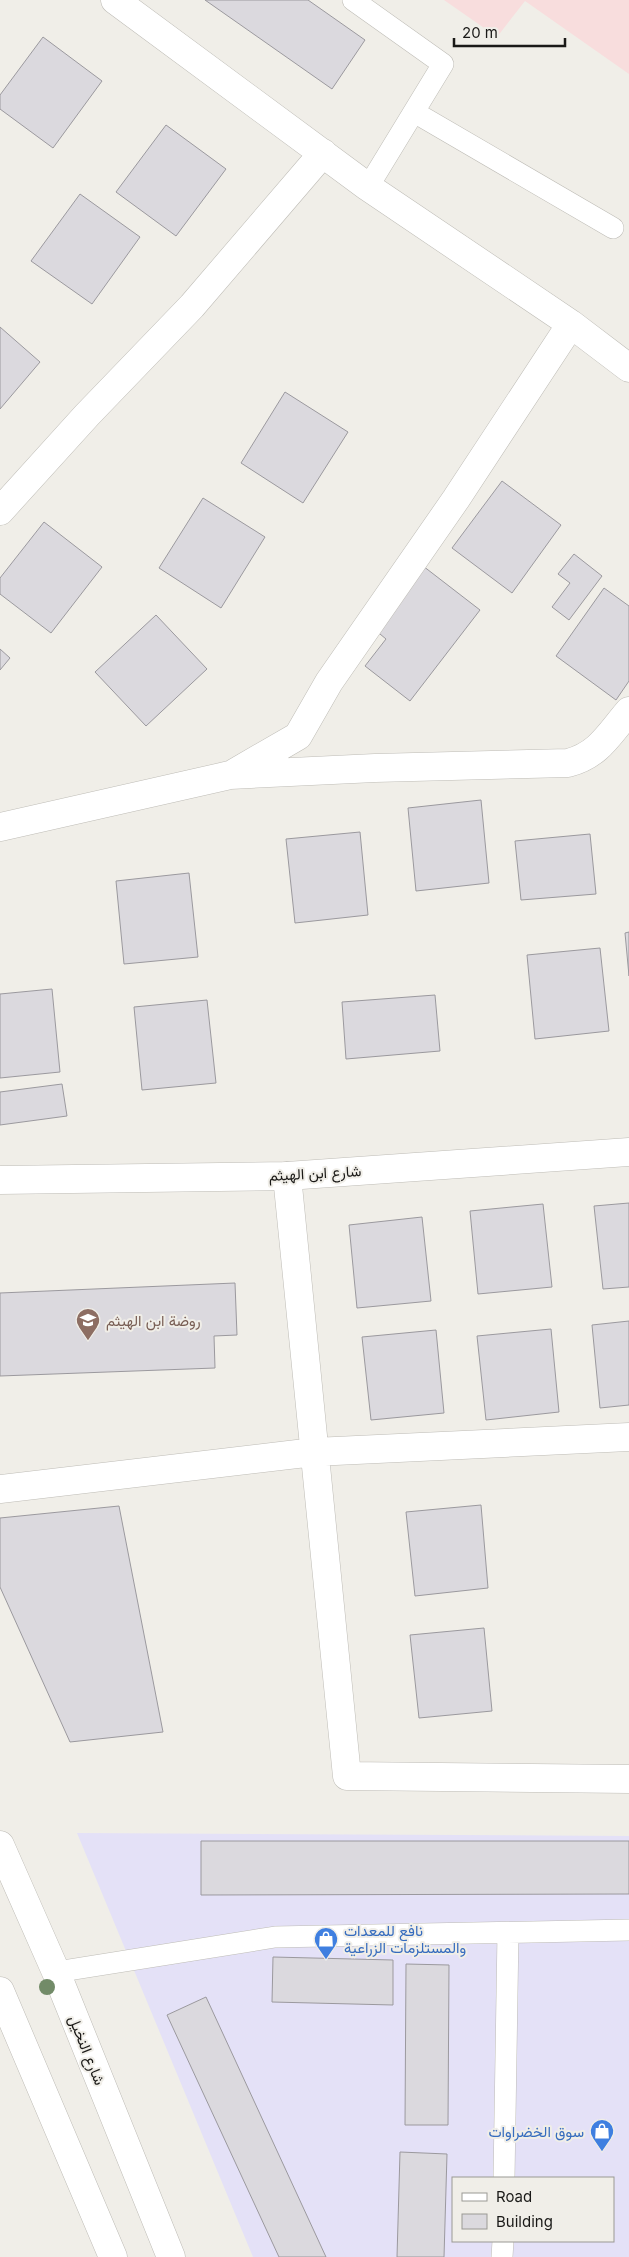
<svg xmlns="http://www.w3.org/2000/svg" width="629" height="2257" font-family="Inter,Vazirmatn,sans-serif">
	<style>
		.commercial { fill: #e4e1f7; fill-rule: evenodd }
		.education { fill: #f8dddd }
		.building { fill: #dbd9de; stroke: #9b999e }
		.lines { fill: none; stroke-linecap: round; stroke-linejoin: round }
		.lane-casing { stroke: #bebcb6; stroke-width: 22 }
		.street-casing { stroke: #bebcb6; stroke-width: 29 }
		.secondary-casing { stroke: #bebcb6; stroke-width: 29 }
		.primary-casing { stroke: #bebcb6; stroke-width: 29 }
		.lane { stroke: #fff; stroke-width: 21 }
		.street { stroke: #fff; stroke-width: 28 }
		.secondary { stroke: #fff; stroke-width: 28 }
		.primary { stroke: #fff; stroke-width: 28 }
		.tree { fill: #728b68 }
		.labels { text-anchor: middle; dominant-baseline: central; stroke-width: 4; stroke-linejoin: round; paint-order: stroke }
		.street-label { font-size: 15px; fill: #1a1917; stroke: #f0eee8 }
		.education-label { font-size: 15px; fill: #785e54; stroke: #f0eee8; text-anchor: start }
		.shop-label { font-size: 15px; fill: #366cbe; stroke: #f0eee8; text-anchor: start }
	</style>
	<rect width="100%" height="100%" fill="#f0eee8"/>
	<path class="commercial" d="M77 1833 629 1836V2257H253ZM453 2178H613V2241H453Z"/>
	<path class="education" d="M444 0H629V74L525 1 497 37Z"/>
	<path class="building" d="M205 0H308L365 40 332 89Z
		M43 37 102 81 53 148 0 109V95Z
		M166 125 226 169 176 236 116 192Z
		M80 194 140 237 92 304 31 261Z
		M0 327 40 362 0 409Z
		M285 392 348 432 303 503 241 463Z
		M502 481 561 525 512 593 452 548Z
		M203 498 265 537 221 608 159 568Z
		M44 522 102 567 51 633 0 594V578Z
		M574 554 602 576 569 620 552 607 570 583 558 574Z
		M423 566 480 610 410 701 365 666 386 639 374 629Z
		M604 588 629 606V681L616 700 556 656Z
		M156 615 207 669 146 726 95 672Z
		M0 649 10 658 0 670Z
		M481 800 489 883 416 891 408 808Z
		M360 832 368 915 295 923 286 839Z
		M590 834 596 894 521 900 515 841Z
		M189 873 198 957 124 964 116 881Z
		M629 932V976L625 933Z
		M600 948 609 1031 535 1039 527 955Z
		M52 989 60 1072 0 1078V994Z
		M435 995 440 1051 346 1059 342 1002Z
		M207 1000 216 1083 142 1090 134 1007Z
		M62 1084 67 1116 0 1125V1092Z
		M629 1203V1287L603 1289 594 1206Z
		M543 1204 552 1287 478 1294 470 1211Z
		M422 1217 431 1301 357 1308 349 1225Z
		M235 1283 237 1335 214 1336 215 1368 0 1376V1293Z
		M629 1321V1405L600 1408 592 1325Z
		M551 1329 559 1412 486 1420 477 1336Z
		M436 1330 444 1413 371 1420 362 1337Z
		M481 1505 488 1588 415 1596 406 1512Z
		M119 1506 163 1732 70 1742 0 1587V1518Z
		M484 1628 492 1711 419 1718 410 1635Z
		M201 1841H629V1894L201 1895Z
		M273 1957 393 1960V2005L272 2002Z
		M406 1964 449 1965 448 2125H405Z
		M206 1997 326 2257H279L167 2015Z
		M400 2152 447 2154 444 2257H397Z"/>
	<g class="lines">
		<g class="lane-casing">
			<path id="lane" d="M353 0 443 64 368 187
				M414 112 613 228
				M56 1972 275 1937 629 1930
				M504 2178 508 1933
				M502 2257 503 2241"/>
		</g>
		<g class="street-casing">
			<path id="street" d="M115 0 368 187 571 324 629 368
				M0 511 87 415 192 306 323 153
				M234 773 298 736 329 682 456 499 571 324
				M0 827 230 775 375 768 568 763C599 755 609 734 629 711
				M287 1176 347 1776 629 1779
				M0 1489 314 1452 629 1437"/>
		</g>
		<g class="secondary-casing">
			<path id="secondary" d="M0 1180 287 1176 629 1152"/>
		</g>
		<g class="primary-casing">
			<path id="primary" d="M0 1845 56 1972 171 2257
				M0 1991 113 2257"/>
		</g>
		<use href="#lane" class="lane"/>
		<use href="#street" class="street"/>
		<use href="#secondary" class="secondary"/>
		<use href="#primary" class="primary"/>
	</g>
	<circle class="tree" cx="47" cy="1987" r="8"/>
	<defs>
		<g id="school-pin" transform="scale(1.25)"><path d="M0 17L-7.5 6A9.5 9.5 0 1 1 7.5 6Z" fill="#8d6e63" stroke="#f0eee8"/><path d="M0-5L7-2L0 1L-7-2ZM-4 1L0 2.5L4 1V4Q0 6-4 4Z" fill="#fff"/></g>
		<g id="shop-pin" transform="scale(1.25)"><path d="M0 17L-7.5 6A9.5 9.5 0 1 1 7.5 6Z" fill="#3f7fe0" stroke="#f0eee8"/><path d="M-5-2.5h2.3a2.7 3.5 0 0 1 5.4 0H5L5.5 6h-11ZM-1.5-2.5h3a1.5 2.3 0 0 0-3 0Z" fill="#fff"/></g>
	</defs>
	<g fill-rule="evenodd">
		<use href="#school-pin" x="88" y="1320"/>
		<use href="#shop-pin" x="326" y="1939"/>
		<use href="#shop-pin" x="602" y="2131"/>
	</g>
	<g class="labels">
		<g class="street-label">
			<text transform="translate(315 1173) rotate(-3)">شارع ابن الهيثم</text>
			<text transform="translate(87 2050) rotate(68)">شارع النخيل</text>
		</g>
		<g class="education-label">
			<text x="106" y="1320">روضة ابن الهيثم</text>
		</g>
		<g class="shop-label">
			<text x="344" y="1930">نافع للمعدات<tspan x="344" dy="17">والمستلزمات الزراعية</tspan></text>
			<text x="584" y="2131" text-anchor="end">سوق الخضراوات</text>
		</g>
	</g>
	<rect x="452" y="2177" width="162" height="65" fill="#f0eee8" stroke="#9a9994"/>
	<rect x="462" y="2193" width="25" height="8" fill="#ffffff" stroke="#9a9994"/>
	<text x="496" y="2202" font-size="15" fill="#1a1917">Road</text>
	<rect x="462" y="2214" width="25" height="15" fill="#dbd9de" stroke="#9a9994"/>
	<text x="496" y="2227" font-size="15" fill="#1a1917">Building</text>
	<path d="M454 38v8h111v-8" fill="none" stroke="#1a1917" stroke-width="2.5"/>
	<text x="462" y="38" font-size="15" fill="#1a1917" stroke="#f0eee8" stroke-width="4" paint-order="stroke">20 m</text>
</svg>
